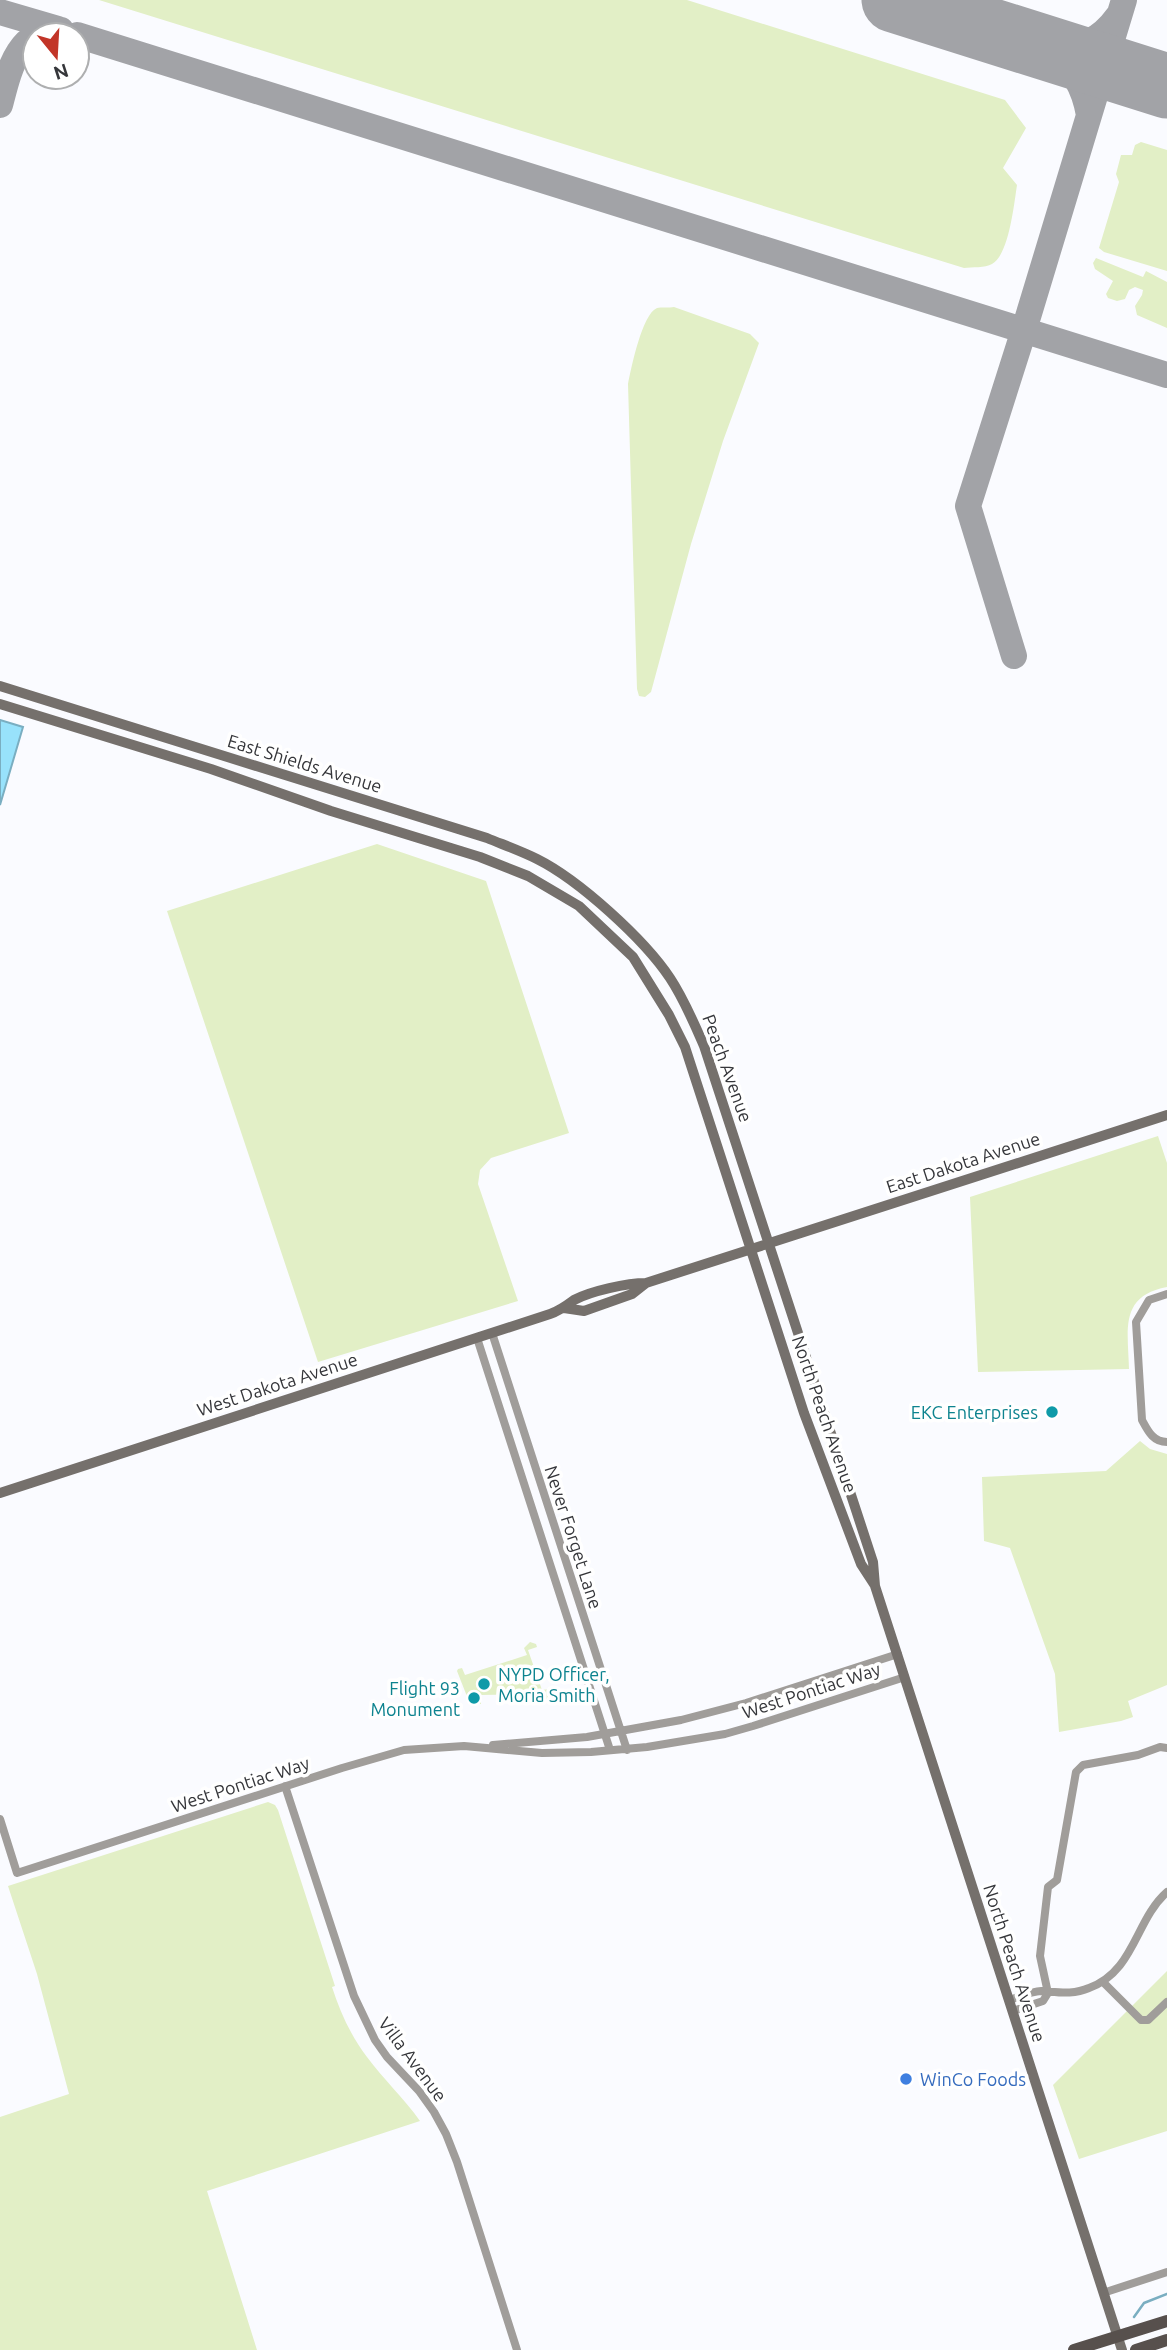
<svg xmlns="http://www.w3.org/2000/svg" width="1167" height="2350" font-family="Ubuntu,sans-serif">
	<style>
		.green { fill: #e2efc6 }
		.water { fill: #98e2fb; stroke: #7aaec1; stroke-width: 2 }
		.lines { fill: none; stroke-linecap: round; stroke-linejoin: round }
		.stream { stroke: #7aaec1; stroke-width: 2.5 }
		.taxiway { stroke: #a2a3a7; stroke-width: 26 }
		.runway { stroke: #a2a3a7; stroke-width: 65 }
		.street { stroke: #a09d9a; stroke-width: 8 }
		.secondary { stroke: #75706c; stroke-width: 10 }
		.primary { stroke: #57504d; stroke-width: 12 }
		.culture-dot { fill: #0f9aa8; stroke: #fff; stroke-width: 2.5 }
		.shop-dot { fill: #3f7fe0; stroke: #fff; stroke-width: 2.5 }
		.labels { text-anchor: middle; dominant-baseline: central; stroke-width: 7; stroke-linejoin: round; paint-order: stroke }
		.street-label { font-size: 18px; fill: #35363a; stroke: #fff }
		.culture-label { font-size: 18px; fill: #0d838f; stroke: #fff; text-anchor: end }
		.shop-label { font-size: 18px; fill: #366cbe; stroke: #fff; text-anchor: start }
	</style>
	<rect width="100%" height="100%" fill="#fafbff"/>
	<path class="green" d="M99 0H687L1005 100 1026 128 1003 168 1017 185C1014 204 1009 255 992 264 985 268 972 267 964 268Z
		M1141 142 1167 150V271L1104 252 1099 248 1119 182 1116 174 1121 155H1132L1135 145Z
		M1096 258 1143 277 1146 271 1167 282V328L1137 315 1135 306 1142 295 1143 290 1135 287 1129 290 1125 299 1117 301 1108 298 1106 294 1113 281 1095 269 1093 263Z
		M674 307 750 334 759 343 723 441 691 544 651 692 645 697 639 696 637 689 628 384C631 369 642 314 657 308 661 307 669 308 674 307Z
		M377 844 486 881 569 1133 491 1158 480 1170 478 1184 518 1301 318 1362 167 911Z
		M1158 1136 1167 1163V1287C1119 1296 1128 1330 1129 1369L978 1372 970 1197Z
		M1140 1441 1150 1449 1167 1454V1685L1128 1701 1133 1717 1121 1721 1059 1732 1055 1674 1010 1548 984 1541 982 1477 1106 1471Z
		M530 1642 536 1644 537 1647 528 1650 542 1690 550 1689 552 1701 546 1702 545 1694 481 1695V1704H470L457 1671 458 1669 462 1668 465 1675 527 1655 524 1648Z
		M268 1802 275 1805 278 1810 335 1986 332 1987C340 2012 351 2036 367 2057 383 2079 404 2098 420 2121L207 2191 257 2350H0V2117L69 2094 37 1974 8 1886Z
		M1167 1971V2131L1079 2159 1053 2085Z"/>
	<path class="water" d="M0 720 23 727 0 805Z"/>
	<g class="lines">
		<path class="stream" d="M1134 2317 1144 2303 1167 2294"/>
		<path class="taxiway" d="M0 12 58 29
			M77 35 1167 375
			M1051 50C1081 48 1100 41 1118 16
			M1051 50C1073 69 1084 86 1089 115
			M0 105C9 71 17 29 61 30
			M1014 656 968 506 1024 330 1124 0"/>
		<path class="runway" d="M894 0 1167 86"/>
		<path class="street" d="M1167 1294 1149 1300 1136 1322 1142 1420C1148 1431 1153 1442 1167 1442
			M492 1333 627 1750
			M477 1338 610 1750
			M493 1745 587 1737 681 1720 746 1703 898 1654
			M285 1786 354 1996 375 2040 387 2057 419 2091 434 2112 446 2134 457 2162 517 2350
			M0 1819 17 1873 342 1768 404 1750 464 1746 542 1753 591 1752 647 1747 725 1734 753 1726 905 1677
			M1103 1982 1141 2020H1148L1167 2002
			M1048 1993 1040 1956 1048 1887 1057 1880 1076 1772 1083 1765 1138 1755 1160 1747 1167 1748
			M1010 2000C1019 1997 1032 1991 1041 1991 1058 1992 1073 1995 1089 1988 1135 1971 1135 1920 1167 1892
			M1013 2011 1043 2001 1048 1993
			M1103 2293 1167 2272"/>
		<path class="secondary" d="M0 686 487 838C504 845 521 851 537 859 579 880 644 939 670 978 684 999 694 1023 704 1046L873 1562 875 1586 1122 2350
			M0 704 211 769 331 811 480 857 528 876 579 906 633 957 669 1015 685 1047 804 1413 861 1564 874 1584
			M564 1308 584 1311 632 1294 646 1283
			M0 1493 550 1314C559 1311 566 1306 574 1300 591 1291 627 1283 646 1283L1167 1115"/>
		<path class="primary" d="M1074 2350 1167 2321
			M1136 2350 1167 2340"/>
	</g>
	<g class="culture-dot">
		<circle cx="1052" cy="1412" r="7"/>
		<circle cx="484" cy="1684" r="7"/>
		<circle cx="474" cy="1698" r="7"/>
	</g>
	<circle class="shop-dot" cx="906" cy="2079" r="7"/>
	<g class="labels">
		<g class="street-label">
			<text transform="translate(305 763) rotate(17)">East Shields Avenue</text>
			<text transform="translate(728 1068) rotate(70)">Peach Avenue</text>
			<text transform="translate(963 1162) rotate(-18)">East Dakota Avenue</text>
			<text transform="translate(277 1384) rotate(-18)">West Dakota Avenue</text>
			<text transform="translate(825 1414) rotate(71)">North Peach Avenue</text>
			<text transform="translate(574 1537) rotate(72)">Never Forget Lane</text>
			<text transform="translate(811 1690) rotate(-18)">West Pontiac Way</text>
			<text transform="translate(240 1784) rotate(-18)">West Pontiac Way</text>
			<text transform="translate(1015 1963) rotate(72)">North Peach Avenue</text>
			<text transform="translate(413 2059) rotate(53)">Villa Avenue</text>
		</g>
		<g class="culture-label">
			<text x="1038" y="1412">EKC Enterprises</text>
			<text x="498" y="1674" text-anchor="start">NYPD Officer,<tspan x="498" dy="21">Moria Smith</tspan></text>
			<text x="460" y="1688">Flight 93<tspan x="460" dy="21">Monument</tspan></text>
		</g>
		<g class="shop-label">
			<text x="920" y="2079">WinCo Foods</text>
		</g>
	</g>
	<g transform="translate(56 56) rotate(162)"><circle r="33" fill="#ffffff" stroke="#aeafb0" stroke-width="2"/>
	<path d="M0-5L12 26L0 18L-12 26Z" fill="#c23528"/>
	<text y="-10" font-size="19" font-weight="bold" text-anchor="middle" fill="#35363a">N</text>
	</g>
</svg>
